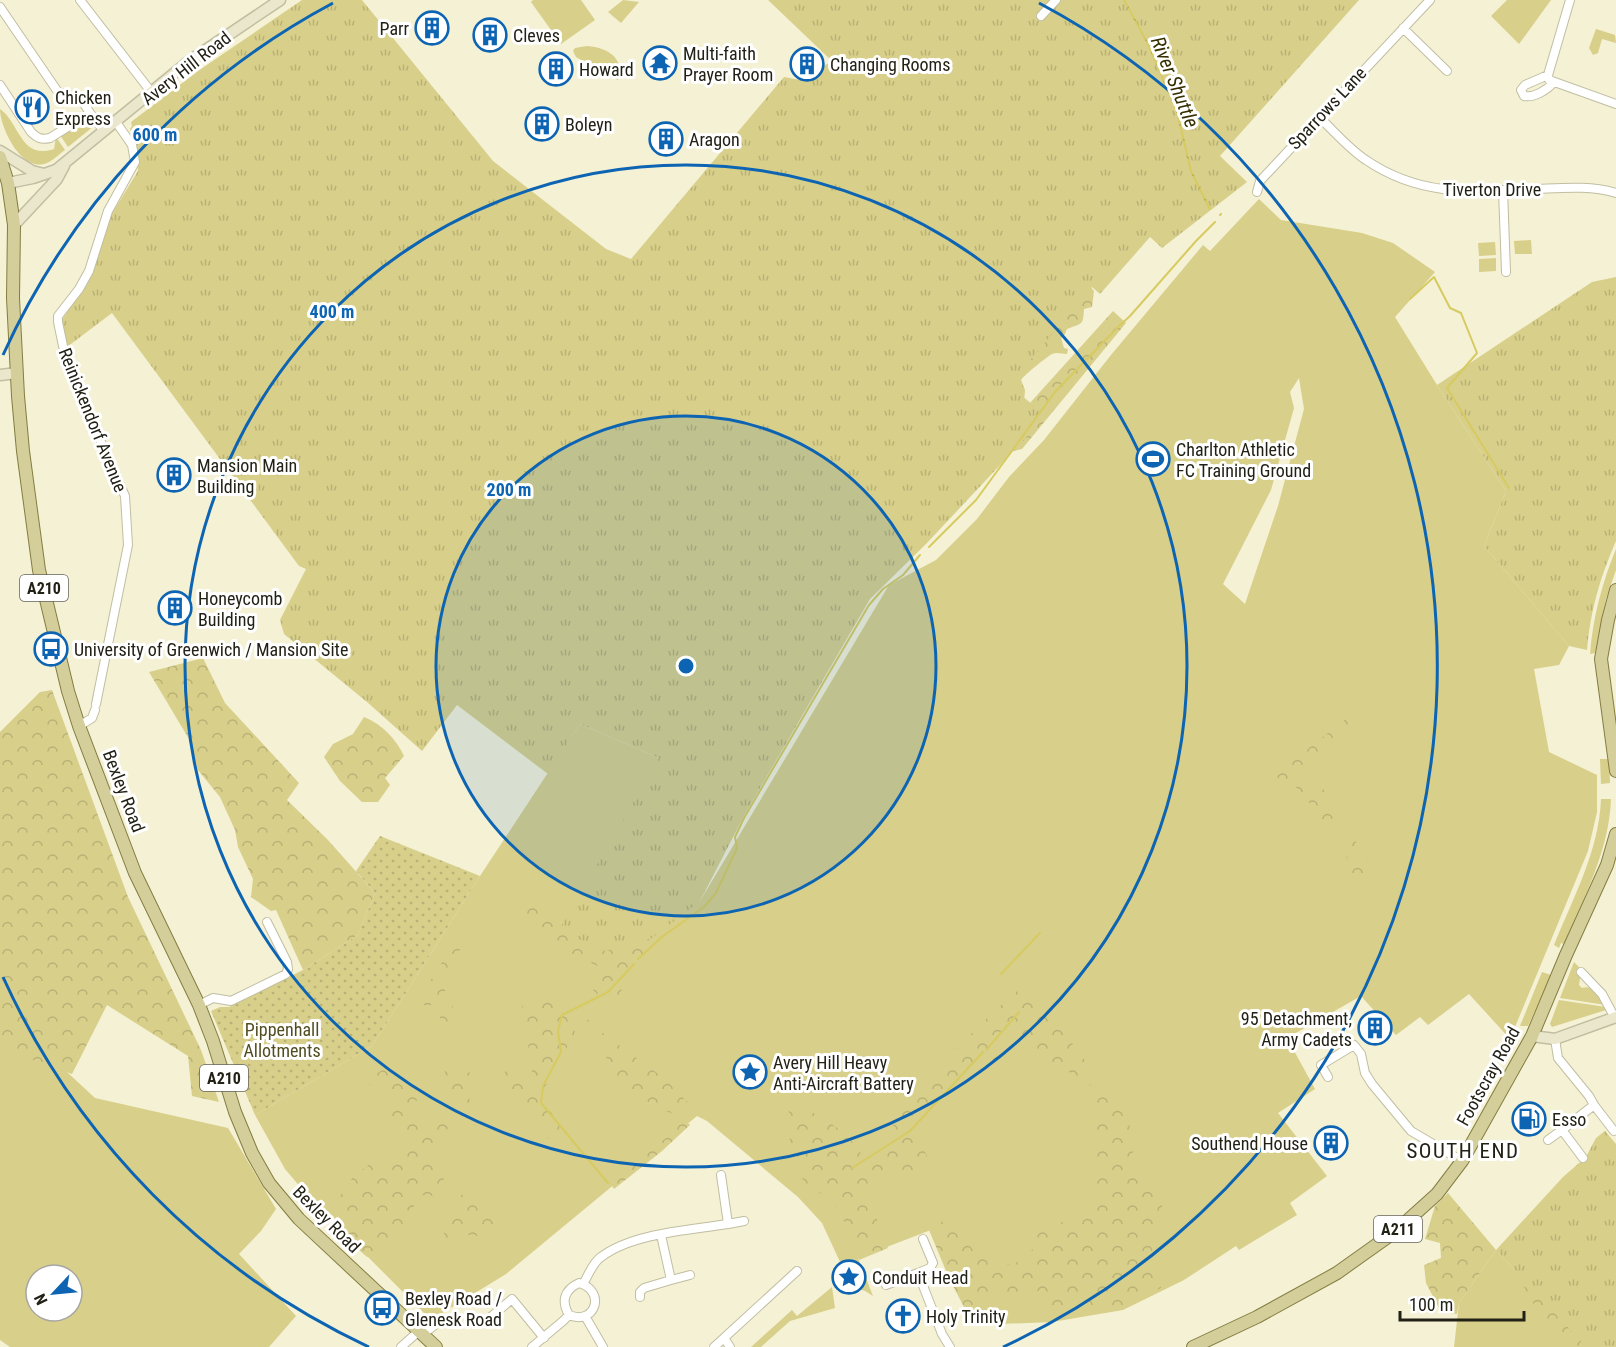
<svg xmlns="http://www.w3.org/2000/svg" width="1616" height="1347" font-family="'Roboto Condensed',sans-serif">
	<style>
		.grass { fill: #d8cf8a; fill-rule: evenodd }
		.forest { fill: url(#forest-crowns) }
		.park { fill: url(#park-tufts) }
		.garden { fill: url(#garden-dots) }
		.water { fill: url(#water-waves) }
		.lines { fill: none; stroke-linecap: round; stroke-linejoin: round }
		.stream { stroke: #d7ca60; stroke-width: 2 }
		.street-casing { stroke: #c1bea2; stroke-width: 10 }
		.secondary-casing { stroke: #c1bea2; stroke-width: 13 }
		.primary-casing { stroke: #847d42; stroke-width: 14 }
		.street { stroke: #fff; stroke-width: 8 }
		.secondary { stroke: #eae7cd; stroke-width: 10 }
		.primary { stroke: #d4ce9b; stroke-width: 12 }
		.ring { fill: none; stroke: #0d64b2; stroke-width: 3 }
		.labels { text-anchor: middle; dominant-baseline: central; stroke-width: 6; stroke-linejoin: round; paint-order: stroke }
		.shield { fill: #fff; stroke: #64645c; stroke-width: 1.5 }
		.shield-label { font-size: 16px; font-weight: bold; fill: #222116 }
		.poi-label { font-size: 18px; fill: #222116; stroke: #fff; text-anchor: start }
		.street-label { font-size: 18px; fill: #222116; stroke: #fff }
		.park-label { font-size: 18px; fill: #524d21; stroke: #fff }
		.water-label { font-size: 20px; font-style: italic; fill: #363001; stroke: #fff }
		.quarter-label { font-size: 21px; letter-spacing: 1.5px; fill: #222116; stroke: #fff }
		.centre { fill: #0d64b2; stroke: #fff; stroke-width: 3 }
		.ring-label { font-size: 18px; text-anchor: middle; font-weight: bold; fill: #0d64b2; stroke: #fff; stroke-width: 6; stroke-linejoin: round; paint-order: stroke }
	</style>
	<defs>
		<pattern id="forest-crowns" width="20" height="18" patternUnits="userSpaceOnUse" patternTransform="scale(1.5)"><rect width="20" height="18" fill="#d8cf8a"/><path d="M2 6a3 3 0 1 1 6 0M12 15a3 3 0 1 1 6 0" fill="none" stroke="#b9b176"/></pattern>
		<pattern id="park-tufts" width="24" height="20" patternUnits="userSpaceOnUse" patternTransform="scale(1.5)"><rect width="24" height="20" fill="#d8cf8a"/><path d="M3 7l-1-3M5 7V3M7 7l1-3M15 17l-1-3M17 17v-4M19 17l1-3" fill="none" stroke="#b9b176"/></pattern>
		<pattern id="garden-dots" width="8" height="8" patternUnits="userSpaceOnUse" patternTransform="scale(1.5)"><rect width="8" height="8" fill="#d8cf8a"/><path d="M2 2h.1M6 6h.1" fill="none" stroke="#b9b176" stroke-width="1.8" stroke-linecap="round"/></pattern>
		<pattern id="water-waves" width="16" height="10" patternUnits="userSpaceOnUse" patternTransform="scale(1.5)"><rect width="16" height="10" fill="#d7ca60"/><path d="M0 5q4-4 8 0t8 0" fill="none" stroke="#b8ad53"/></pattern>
	</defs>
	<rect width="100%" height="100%" fill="#f4f1d4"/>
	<path class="grass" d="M533 0H581L595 20 561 44 531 2Z
		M623 0 639 2 621 23 608 12Z
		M1507 0H1551L1519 44 1491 16Z
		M1596 29 1615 35 1616 43 1602 39 1598 53 1593 55 1589 48Z
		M587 46C606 47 626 58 618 80L608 76 604 67 595 68 576 57 573 51 575 48Z
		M0 109C20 123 20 160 54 149L56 137 65 150C59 154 52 162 44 164 20 170 0 127 0 109Z
		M85 121 91 122 94 126 68 147 60 135Z
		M1259 199 1281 220 1362 233 1393 243 1435 272 1395 317 1437 385 1506 491 1484 546 1569 646 1559 665 1534 669 1549 752 1597 775V812L1588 851 1510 1039 1469 994 1428 1025 1420 1017 1396 1035 1361 996 1287 1038 1315 1089 1278 1113 1327 1176 1290 1203 1297 1215 1239 1250 1236 1246 1184 1280 1123 1310 1052 1322 976 1325 936 1228 858 1258 873 1296 865 1291 841 1282 843 1277 841 1264 822 1223 798 1197 707 1121 697 1116 506 1274 431 1320 313 1202 285 1169 255 1115 372 1046 480 876 580 724 659 758 700 901 889 585 936 560 977 519 1009 477 1044 440 1111 355 1203 245 1210 251ZM1299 378 1304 409 1278 506 1245 604 1223 584 1271 490 1294 408 1290 392Z
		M1531 240 1532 254H1515L1514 241Z
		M1495 242 1496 255 1479 256 1478 243Z
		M1496 258V271L1479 272V259Z
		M1616 549V570L1606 599 1595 653 1590 654C1593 617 1602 583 1616 549Z
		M1600 759H1609L1610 783 1601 784Z
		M1601 799H1611C1609 851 1584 897 1564 944L1561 943 1559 948 1554 945C1573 898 1599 851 1601 799Z
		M1574 962 1579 967 1577 973 1580 978 1579 985 1582 988C1594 984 1600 997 1606 1005L1560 998Z
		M1542 972 1551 975 1528 1026H1520Z
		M1559 1000 1606 1007V1010L1552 1027 1550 1024Z
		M0 1030 41 1048 95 1098 228 1128 276 1209 261 1231 239 1254 296 1316 269 1347H10L0 1340ZM36 1275H72V1311H36Z
		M1496 1250 1586 1347H1454L1459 1303Z
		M832 1287 835 1308 790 1321 761 1347H751L792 1310 797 1316Z"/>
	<path class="forest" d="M1089 285 1094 291 1092 307 1084 309C1083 325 1083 323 1067 329L1064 336 1061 338 1064 348 1068 349 1067 354C1062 354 1057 352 1052 354 1048 356 1024 375 1021 380L1025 390 1024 402 1005 384Z
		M1113 311 1126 323 1022 449 1013 451 1030 403Z
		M203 658 225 703 299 783 287 800 328 840 375 893 358 935 303 970 276 910 271 911 251 897 253 879 238 847 235 830 220 797 198 770 189 739 149 672Z
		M52 690 128 897 201 1050 219 1102 192 1096 188 1056 107 1005 72 1074 0 1048V732L40 692Z
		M1356 711 1364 720 1333 740 1321 757 1306 765 1301 778 1309 786 1325 790 1332 804 1335 815 1330 822 1323 824 1315 820 1312 806 1295 786 1289 781 1280 778 1267 777 1281 770Z
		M364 717C382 724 396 739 404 756L385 778 390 785 378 802H362L340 781 324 757 333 744 353 734Z
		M1345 835C1360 841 1373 860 1368 875L1355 877C1348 869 1350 862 1345 854 1343 848 1340 847 1339 840Z
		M529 905 575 926 647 936 658 943 623 980 620 999 601 998 593 990 604 976 606 970 587 961H561L555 953C557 938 534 926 524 917V906Z
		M468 921 460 946 459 962 448 974 445 991 436 1003 426 1007 419 999Z
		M1026 983 1106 1088 1127 1103 1134 1163 1164 1209 1150 1240 1161 1288 1121 1308 1048 1315 1046 1290 1007 1295 998 1286 966 1311 949 1278 929 1230 949 1217 978 1257 1013 1265 1032 1250 1039 1231 1084 1214 1096 1199 1097 1133 1095 1088 1046 1058 1017 1033 1001 1032 997 1060 927 1104 879 1149 910 1131 925 1152 931 1165 922 1163C919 1166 915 1171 910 1171 905 1171 900 1168 895 1168 881 1169 870 1180 867 1193L888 1248 859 1260C851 1241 845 1217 832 1201 825 1194 816 1192 809 1186 788 1168 788 1127 789 1102 810 1110 830 1121 847 1136 854 1143 859 1152 865 1158L877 1151 915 1091 990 1015Z
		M520 994 547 1000 569 1009 576 1022 583 1015 600 1031 665 1079 691 1106 689 1117H682L690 1125 662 1151 614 1189 610 1183 676 1130 681 1116C658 1111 626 1089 611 1071 607 1067 608 1059 605 1054 598 1042 587 1032 577 1022L574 1035 544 1089 534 1083Z
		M453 995V1023L444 1024 438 1015Z
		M444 1063 452 1075 472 1072 464 1087 483 1129 460 1118 447 1095Z
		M391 1066 420 1094 412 1109 418 1123 443 1119 450 1125 434 1150 447 1189 435 1196 423 1195 411 1210 403 1230 367 1257 351 1243 341 1223 340 1196 353 1177 375 1160 390 1159 405 1153 410 1143 407 1137 397 1128 391 1114 395 1101 363 1080Z
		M506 1070 520 1076 524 1089 542 1101 586 1157 583 1162 570 1151 561 1139 545 1138C535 1111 524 1098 501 1080Z
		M465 1190 480 1194 492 1208 485 1212 487 1217 498 1225 494 1238 461 1234V1242L445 1243 443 1221Z
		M1448 1193 1496 1250 1459 1303 1457 1314 1441 1312 1426 1283 1424 1265 1441 1258 1440 1243 1425 1239 1435 1206Z
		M1513 1265 1591 1347H1575L1566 1335 1551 1327 1530 1299Z"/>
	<path class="park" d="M302 0H362L493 161 606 249 631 259 784 77 800 80 832 61 768 0H1359L1220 156 1247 182 1162 248 1150 237 1100 294 1092 287 1009 385 1046 416 927 543 870 599 745 814 700 901 652 938 605 951 559 930 659 758 580 724 548 774 457 705 422 751 367 702 284 634 280 620 306 569 299 566 112 313 67 347 62 320 92 273 111 215 138 171 137 148 130 129 132 126 131 122 198 71Z
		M1616 277V541C1600 577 1590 612 1587 650L1569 646 1484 546 1506 491 1437 385 1592 282Z
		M1605 1131 1616 1144V1347H1586L1496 1250 1563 1177 1586 1157 1596 1138Z"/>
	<path class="garden" d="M380 836 480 876 372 1046 255 1115 211 1011 220 1007H229L303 970 358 935 375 893 356 871Z"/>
	<path class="water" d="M1123 0H1125L1148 42 1178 112 1192 171 1211 209 1209 210 1190 171 1176 112 1147 44Z"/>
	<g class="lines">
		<path class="stream" d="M1220 215 1221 214
			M1410 299 1434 277 1450 308 1461 313 1477 353 1447 388 1509 488
			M929 547 976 500 1055 392 1118 327 1130 316 1196 241 1215 222
			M638 959 663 936 704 907 716 893 737 848 735 837 744 818 869 605 883 589 903 575 920 555
			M1001 974 1040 933
			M987 1049 1019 1012
			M852 1168 910 1131 983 1052
			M608 1183 541 1103 543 1086 561 1052 558 1031 562 1015 608 992 634 964"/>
		<g class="street-casing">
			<path id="street" d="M80 0 152 93
				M1570 0 1548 75 1549 80 1616 104
				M0 7 58 92 81 99 90 113
				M1041 16 1056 0
				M1403 28 1447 71
				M1548 75 1525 85 1521 90 1524 96C1534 98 1547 90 1553 83
				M0 85 31 132C37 138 41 140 50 138L90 113 104 131
				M1319 117C1334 131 1349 149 1366 160 1420 197 1473 192 1534 189 1562 188 1589 185 1616 193
				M1503 190 1506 272
				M1257 192 1260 181 1430 0
				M96 704 128 545 125 496 77 388 63 346 58 322V316L79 289 89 271 108 211 135 162 132 145 116 122
				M79 726 92 718 95 710
				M1581 972 1602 994 1615 1018
				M199 1005 213 998 231 1001 286 974 288 969 287 962 267 922
				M1555 1039 1558 1058 1589 1096 1594 1105 1562 1130 1583 1158
				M1328 1077 1321 1065 1354 1045 1361 1054 1365 1073 1372 1084 1411 1131 1462 1161
				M1594 1105 1614 1131
				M1548 1140 1562 1130
				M728 1224 744 1221
				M918 1273 930 1268 933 1263 923 1239
				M671 1280 690 1275
				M579 1283C607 1291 595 1326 569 1315 561 1301 564 1290 579 1283Z
				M583 1284C588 1276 593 1262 601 1257 632 1233 690 1230 728 1224L721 1175
				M886 1285 918 1273 942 1334 950 1347
				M640 1297V1292L644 1288 671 1280 661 1235
				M585 1316 603 1347
				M486 1321 512 1299 544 1338
				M422 1335 436 1324
				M724 1338 797 1271
				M401 1347 419 1331
				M532 1347 563 1321 569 1315
				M714 1347 724 1338 730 1347"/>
		</g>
		<g class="secondary-casing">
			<path id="secondary" d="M0 151 32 171 44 174
				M8 183 33 178 56 170 188 62 280 0
				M14 225 57 179 64 166
				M0 375 17 373
				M1532 1036 1555 1039 1616 1017"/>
		</g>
		<g class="primary-casing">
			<path id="primary" d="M0 157 8 183 14 225 13 298 18 396 23 451 39 570 68 691 79 726 135 873 199 1005 213 1041 235 1112 252 1153 269 1183 299 1219 436 1347
				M1616 590 1608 620 1601 659 1616 771
				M1193 1347 1257 1317 1337 1273 1396 1231 1437 1194 1462 1161 1532 1036 1566 955 1607 865 1616 834"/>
		</g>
		<use href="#street" class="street"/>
		<use href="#secondary" class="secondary"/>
		<use href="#primary" class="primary"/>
	</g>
	<circle cx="686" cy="666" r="250" fill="#0d64b2" fill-opacity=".12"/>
	<g class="ring">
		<circle cx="686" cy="666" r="250"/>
		<circle cx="686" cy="666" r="501"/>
		<path d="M369 1347A751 751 0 0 1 3 977M3 355A751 751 0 0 1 333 3M1039 3A751 751 0 0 1 1003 1347"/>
	</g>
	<defs>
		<g id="building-ring" transform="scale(1.725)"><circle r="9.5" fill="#fff" stroke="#0d64b2" stroke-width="1.5"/><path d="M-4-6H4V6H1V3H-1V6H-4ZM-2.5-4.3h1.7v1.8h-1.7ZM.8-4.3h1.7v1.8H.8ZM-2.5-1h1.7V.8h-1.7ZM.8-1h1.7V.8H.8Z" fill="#0d64b2"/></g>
		<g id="temple-ring" transform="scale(1.725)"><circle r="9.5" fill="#fff" stroke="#0d64b2" stroke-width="1.5"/><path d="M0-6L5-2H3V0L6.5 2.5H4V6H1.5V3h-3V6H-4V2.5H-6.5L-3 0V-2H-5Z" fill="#0d64b2"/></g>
		<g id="restaurant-ring" transform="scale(1.725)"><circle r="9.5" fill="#fff" stroke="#0d64b2" stroke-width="1.5"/><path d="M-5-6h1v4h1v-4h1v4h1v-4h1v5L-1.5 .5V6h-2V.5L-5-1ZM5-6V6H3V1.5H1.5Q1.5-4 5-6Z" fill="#0d64b2"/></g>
		<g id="stadium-ring" transform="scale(1.725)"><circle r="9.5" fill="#fff" stroke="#0d64b2" stroke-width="1.5"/><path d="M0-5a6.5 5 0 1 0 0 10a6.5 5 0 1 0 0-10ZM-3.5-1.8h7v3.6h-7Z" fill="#0d64b2"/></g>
		<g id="bus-ring" transform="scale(1.725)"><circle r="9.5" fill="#fff" stroke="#0d64b2" stroke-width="1.5"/><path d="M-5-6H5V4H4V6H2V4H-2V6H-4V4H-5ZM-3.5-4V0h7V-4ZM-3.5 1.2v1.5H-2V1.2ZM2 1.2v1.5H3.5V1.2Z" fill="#0d64b2"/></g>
		<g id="sight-ring" transform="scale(1.725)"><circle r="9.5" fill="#fff" stroke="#0d64b2" stroke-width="1.5"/><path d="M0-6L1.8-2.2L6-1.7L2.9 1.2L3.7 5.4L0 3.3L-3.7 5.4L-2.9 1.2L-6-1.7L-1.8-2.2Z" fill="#0d64b2"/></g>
		<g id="fuel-ring" transform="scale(1.725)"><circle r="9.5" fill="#fff" stroke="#0d64b2" stroke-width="1.5"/><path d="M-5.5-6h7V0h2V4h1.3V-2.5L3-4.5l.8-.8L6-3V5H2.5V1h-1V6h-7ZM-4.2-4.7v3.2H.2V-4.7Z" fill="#0d64b2"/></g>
		<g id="church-ring" transform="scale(1.725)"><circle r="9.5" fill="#fff" stroke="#0d64b2" stroke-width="1.5"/><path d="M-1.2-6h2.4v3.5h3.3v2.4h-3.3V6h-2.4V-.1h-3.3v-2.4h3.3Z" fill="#0d64b2"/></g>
	</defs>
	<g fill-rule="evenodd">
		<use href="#building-ring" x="432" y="28"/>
		<use href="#building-ring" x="490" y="35"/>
		<use href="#temple-ring" x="660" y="63"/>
		<use href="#building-ring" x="807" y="64"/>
		<use href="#building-ring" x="556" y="69"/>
		<use href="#restaurant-ring" x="32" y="107"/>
		<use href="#building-ring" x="542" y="124"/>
		<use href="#building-ring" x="666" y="139"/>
		<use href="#stadium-ring" x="1153" y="459"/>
		<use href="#building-ring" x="174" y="475"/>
		<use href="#building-ring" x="175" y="608"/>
		<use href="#bus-ring" x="51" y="649"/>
		<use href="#building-ring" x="1375" y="1028"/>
		<use href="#sight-ring" x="750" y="1072"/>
		<use href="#fuel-ring" x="1529" y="1119"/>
		<use href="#building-ring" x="1331" y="1143"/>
		<use href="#sight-ring" x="849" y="1277"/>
		<use href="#bus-ring" x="382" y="1308"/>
		<use href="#church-ring" x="903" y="1316"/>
	</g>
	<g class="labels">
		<g class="shield">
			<rect x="20" y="575" width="48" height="26" rx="4.5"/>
			<rect x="200" y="1065" width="48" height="26" rx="4.5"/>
			<rect x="1374" y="1216" width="48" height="26" rx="4.5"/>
		</g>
		<g class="shield-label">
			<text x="44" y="588">A210</text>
			<text x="224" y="1078">A210</text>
			<text x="1398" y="1229">A211</text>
		</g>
		<g class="poi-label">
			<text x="409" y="28" text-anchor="end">Parr</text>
			<text x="513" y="35">Cleves</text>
			<text x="683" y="53">Multi-faith<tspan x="683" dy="21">Prayer Room</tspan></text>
			<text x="830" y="64">Changing Rooms</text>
			<text x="579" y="69">Howard</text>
			<text x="55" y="97">Chicken<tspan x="55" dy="21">Express</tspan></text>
			<text x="565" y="124">Boleyn</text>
			<text x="689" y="139">Aragon</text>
			<text x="1176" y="449">Charlton Athletic<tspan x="1176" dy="21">FC Training Ground</tspan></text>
			<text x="197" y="465">Mansion Main<tspan x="197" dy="21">Building</tspan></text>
			<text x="198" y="598">Honeycomb<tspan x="198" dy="21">Building</tspan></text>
			<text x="74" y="649">University of Greenwich / Mansion Site</text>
			<text x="1352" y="1018" text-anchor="end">95 Detachment,<tspan x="1352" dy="21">Army Cadets</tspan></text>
			<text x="773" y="1062">Avery Hill Heavy<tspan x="773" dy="21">Anti-Aircraft Battery</tspan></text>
			<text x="1552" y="1119">Esso</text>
			<text x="1308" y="1143" text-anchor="end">Southend House</text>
			<text x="872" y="1277">Conduit Head</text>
			<text x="405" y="1298">Bexley Road /<tspan x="405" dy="21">Glenesk Road</tspan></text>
			<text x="926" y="1316">Holy Trinity</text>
		</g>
		<g class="street-label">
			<text transform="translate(186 68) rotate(-38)">Avery Hill Road</text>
			<text transform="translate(1327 108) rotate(-47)">Sparrows Lane</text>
			<text x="1492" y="189">Tiverton Drive</text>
			<text transform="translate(93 420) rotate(68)">Reinickendorf Avenue</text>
			<text transform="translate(124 791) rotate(69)">Bexley Road</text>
			<text transform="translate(1488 1076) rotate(-61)">Footscray Road</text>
			<text transform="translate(327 1219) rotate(45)">Bexley Road</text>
		</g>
		<g class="park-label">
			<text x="282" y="1029">Pippenhall<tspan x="282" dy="21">Allotments</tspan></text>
		</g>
		<g class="water-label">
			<text transform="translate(1175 82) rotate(68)">River Shuttle</text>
		</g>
		<g class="quarter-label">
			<text x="1463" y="1151">SOUTH END</text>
		</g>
	</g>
	<circle cx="686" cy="666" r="9" class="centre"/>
	<g class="ring-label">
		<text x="155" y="141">600 m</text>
		<text x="332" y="318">400 m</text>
		<text x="509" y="496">200 m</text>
	</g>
	<g transform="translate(54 1293) rotate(244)"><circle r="28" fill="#ffffff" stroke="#a7a6a2" stroke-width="1.5"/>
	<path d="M0-4.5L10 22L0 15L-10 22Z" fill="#0d64b2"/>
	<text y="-9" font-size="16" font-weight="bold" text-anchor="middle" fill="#222116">N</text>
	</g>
	<path d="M1400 1311v9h124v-9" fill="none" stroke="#222116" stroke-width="3"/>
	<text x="1409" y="1311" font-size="18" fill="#222116" stroke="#ffffff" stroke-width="4.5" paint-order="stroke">100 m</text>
</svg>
